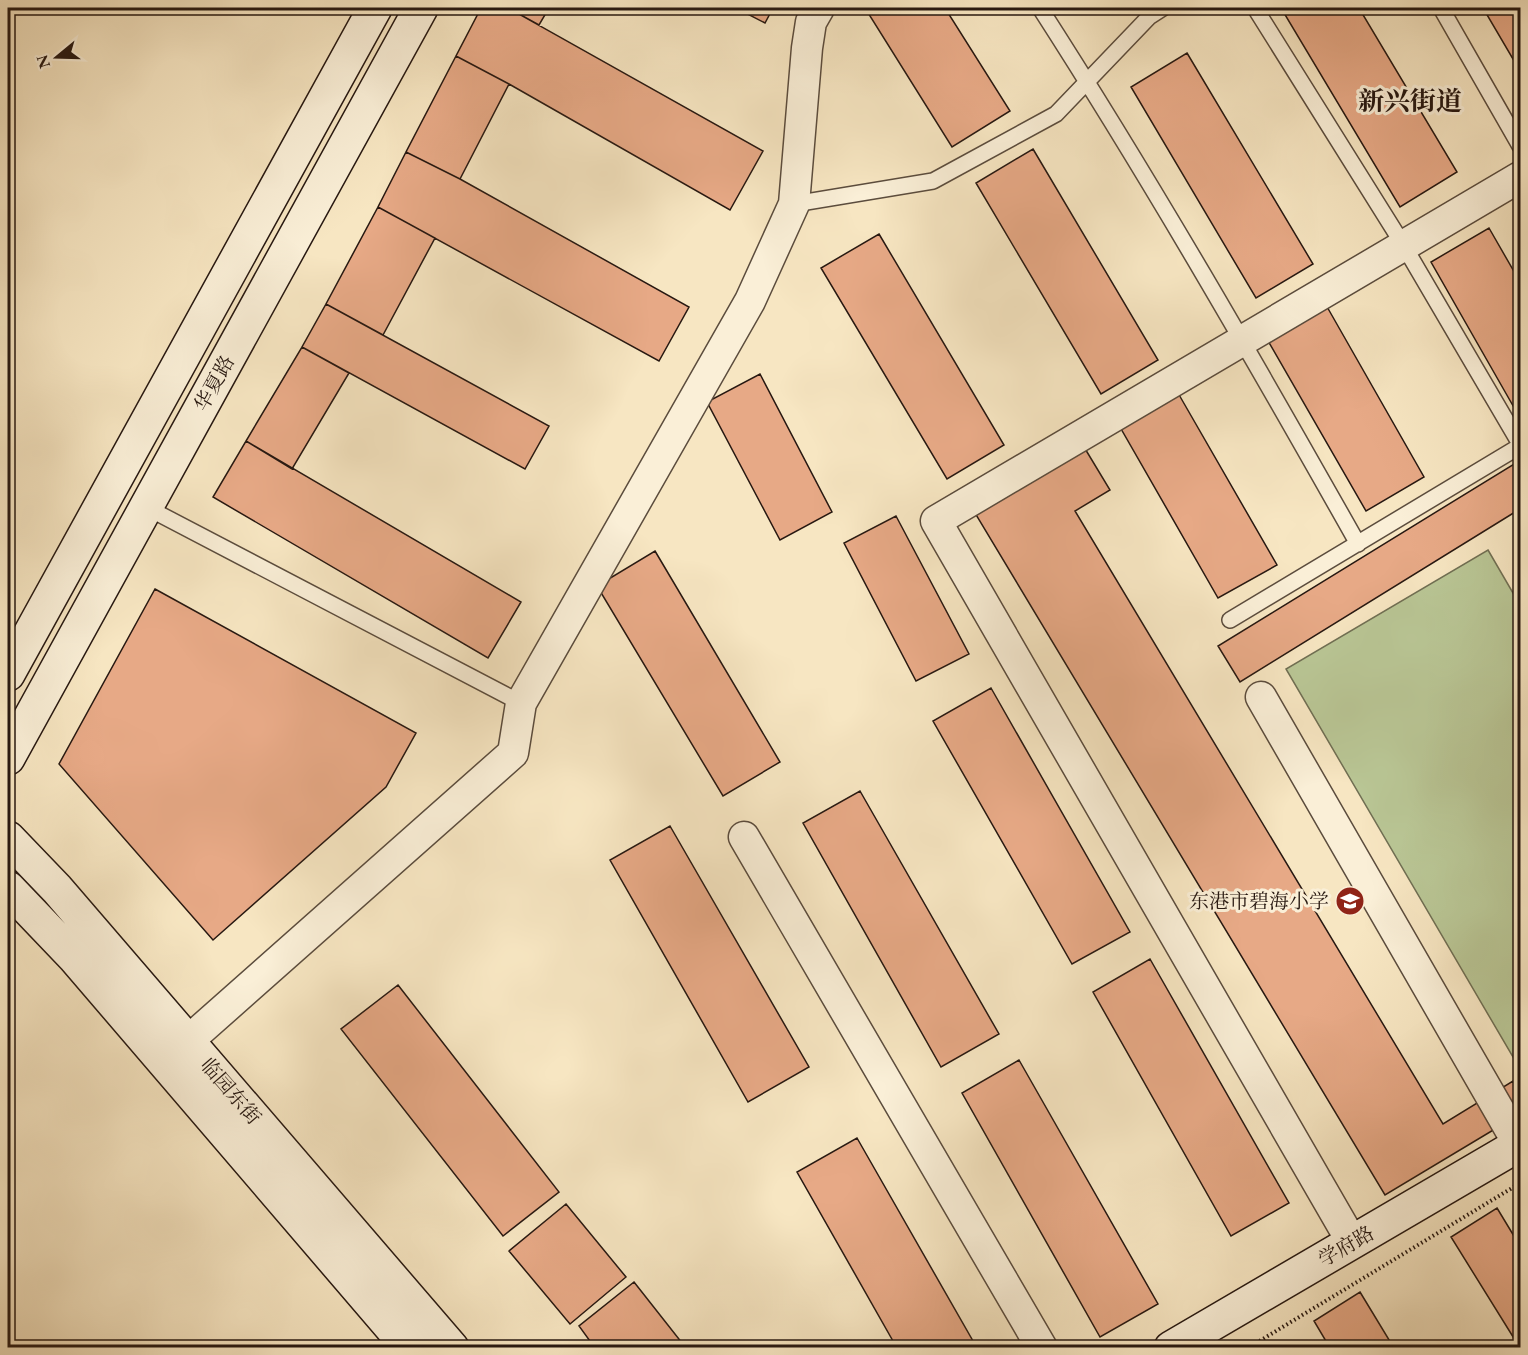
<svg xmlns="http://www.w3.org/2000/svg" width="1528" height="1355" font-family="'EB Garamond','Noto Serif SC',serif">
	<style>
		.garden { fill: #b9c695; stroke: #706f53; stroke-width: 1.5 }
		.building { fill: #e7a986; stroke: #271811; stroke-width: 1.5 }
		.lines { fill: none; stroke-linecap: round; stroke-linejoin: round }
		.lane-casing { stroke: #5b4c3d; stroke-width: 18 }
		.street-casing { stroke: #5b4c3d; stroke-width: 33 }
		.secondary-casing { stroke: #271811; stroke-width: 36 }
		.path { stroke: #271811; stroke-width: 4; stroke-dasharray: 1.5 3; stroke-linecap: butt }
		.lane { stroke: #faefd7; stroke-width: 15 }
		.street { stroke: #faefd7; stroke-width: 30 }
		.secondary { stroke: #faefd7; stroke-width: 33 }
		.labels { text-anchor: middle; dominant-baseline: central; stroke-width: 6; stroke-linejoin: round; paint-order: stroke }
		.street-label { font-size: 20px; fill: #271811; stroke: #faefd7 }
		.poi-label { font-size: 20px; fill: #271811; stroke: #faefd7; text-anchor: end }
		.district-label { font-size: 26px; font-weight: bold; fill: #271811; stroke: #faefd7 }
	</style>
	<rect width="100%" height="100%" fill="#f7e6c2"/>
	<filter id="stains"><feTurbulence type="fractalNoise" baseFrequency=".00333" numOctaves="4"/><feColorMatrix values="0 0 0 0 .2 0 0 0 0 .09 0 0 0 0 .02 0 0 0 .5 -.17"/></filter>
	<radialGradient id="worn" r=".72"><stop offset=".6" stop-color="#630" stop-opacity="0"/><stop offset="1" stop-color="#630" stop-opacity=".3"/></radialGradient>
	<path class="garden" d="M1488 550 1520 605V1069L1286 669Z"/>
	<path class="building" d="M481 8H508L763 151 730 210 509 84 456 56Z
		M508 8H549L539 25Z
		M736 8H773L765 23Z
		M865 8H945L1010 111 952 147Z
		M1281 8H1359L1457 172 1400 207Z
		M1483 8H1520V71Z
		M1187 53 1313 264 1256 298 1131 87Z
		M456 56 509 84 460 179 406 152Z
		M1033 149 1158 360 1101 394 976 183Z
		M406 152 460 179 689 307 659 361 378 207Z
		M378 207 435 238 383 335 326 304Z
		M1489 228 1520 282V418L1431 262Z
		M879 234 1004 445 947 479 821 268Z
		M326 304 549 426 525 469 302 347Z
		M1326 305 1424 477 1366 511 1267 339Z
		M302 347 349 373 292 469 246 441Z
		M760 374 832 512 780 540 707 402Z
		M1178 393 1277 565 1218 598 1120 427Z
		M246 441 521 602 488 658 213 497Z
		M1081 442 1110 490 1075 511 1443 1124 1513 1081 1520 1093V1114L1385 1195 972 508Z
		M1519 461 1520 463V509L1240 682 1218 646Z
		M896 516 969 654 916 681 844 543Z
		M655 551 780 762 723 796 597 586Z
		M155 589 416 733 386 787 213 940 59 764Z
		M991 688 1130 932 1072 964 933 721Z
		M860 791 999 1034 941 1067 803 823Z
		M670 826 809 1067 748 1102 610 860Z
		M1150 959 1289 1203 1231 1236 1093 992Z
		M398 985 559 1192 503 1236 341 1029Z
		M1019 1060 1158 1304 1100 1337 962 1093Z
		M857 1138 977 1348H897L797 1172Z
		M566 1204 626 1277 570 1324 509 1251Z
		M1497 1208 1520 1246V1348L1451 1237Z
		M634 1282 686 1348H595L579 1326Z
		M1360 1292 1394 1348H1330L1314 1321Z"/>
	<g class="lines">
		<g class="lane-casing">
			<path id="lane" d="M1040 8C1152 182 1256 363 1358 544
				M1255 8 1404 246 1520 444
				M1441 8 1520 146
				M794 204 933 181 1056 114 1149 17 1163 8
				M146 507 521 703
				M1230 620 1520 446"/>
		</g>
		<g class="street-casing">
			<path id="street" d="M1261 697 1519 1145
				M744 837 1042 1348
				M173 1058 188 1041 513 753 521 703 750 301 794 204 807 48 811 22 819 8
				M1352 1242 936 521 1520 177"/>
		</g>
		<g class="secondary-casing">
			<path id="secondary" d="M8 674 375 8
				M8 758 421 8
				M8 838 57 889 452 1348
				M8 888 74 957 409 1348
				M1171 1348 1520 1144"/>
		</g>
		<path class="path" d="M1248 1348 1517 1185"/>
		<use href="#lane" class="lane"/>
		<use href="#street" class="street"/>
		<use href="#secondary" class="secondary"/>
	</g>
	<defs>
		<g id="school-disc" transform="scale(1.5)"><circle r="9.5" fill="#8f2418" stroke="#faefd7"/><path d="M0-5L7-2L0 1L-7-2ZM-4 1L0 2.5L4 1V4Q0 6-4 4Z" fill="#fff"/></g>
	</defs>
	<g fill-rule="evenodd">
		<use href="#school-disc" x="1350" y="901"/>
	</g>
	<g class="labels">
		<g class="street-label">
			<text transform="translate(214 383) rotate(-61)">华夏路</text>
			<text transform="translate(231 1091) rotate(49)">临园东街</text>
			<text transform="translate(1346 1246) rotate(-30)">学府路</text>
		</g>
		<g class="poi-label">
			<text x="1329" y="901">东港市碧海小学</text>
		</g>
		<g class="district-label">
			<text x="1410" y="101">新兴街道</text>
		</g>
	</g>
	<rect width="1528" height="1355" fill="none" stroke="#f7e6c2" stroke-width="30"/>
	<rect x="9" y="9" width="1510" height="1337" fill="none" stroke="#271811" stroke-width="3"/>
	<rect x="15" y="15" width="1498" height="1325" fill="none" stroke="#271811" stroke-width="1.5"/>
	<g transform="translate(57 57) rotate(251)" stroke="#faefd7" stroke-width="4.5" paint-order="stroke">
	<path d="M0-4.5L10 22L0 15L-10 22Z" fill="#271811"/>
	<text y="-9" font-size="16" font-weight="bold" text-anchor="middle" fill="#271811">N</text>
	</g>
	<rect width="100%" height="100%" filter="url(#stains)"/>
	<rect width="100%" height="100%" fill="url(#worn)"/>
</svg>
